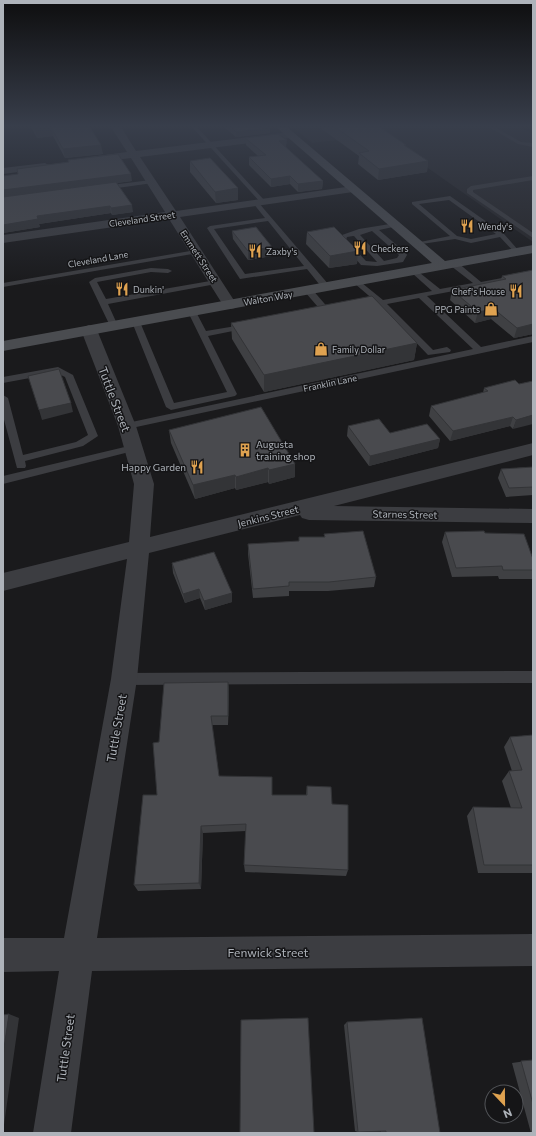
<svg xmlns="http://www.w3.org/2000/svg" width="536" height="1136" font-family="Commissioner,sans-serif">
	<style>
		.built { fill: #262629 }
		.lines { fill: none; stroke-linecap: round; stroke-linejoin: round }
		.lane { fill: #3c3d41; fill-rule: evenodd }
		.street { fill: #3c3d41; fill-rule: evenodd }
		.secondary { fill: #4a4c50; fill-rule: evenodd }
		.wall { fill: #3f4043 }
		.shaded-wall { fill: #333437 }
		.building { fill: #494a4e; stroke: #333437 }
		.labels { text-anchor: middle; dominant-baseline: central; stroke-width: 3; stroke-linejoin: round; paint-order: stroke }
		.far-street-label { font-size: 9px; fill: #aeb3ba; stroke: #151517 }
		.far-poi-label { font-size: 9px; fill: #aeb3ba; stroke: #151517; text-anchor: start }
		.poi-label { font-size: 10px; fill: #aeb3ba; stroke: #151517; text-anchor: start }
		.street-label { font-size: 10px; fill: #aeb3ba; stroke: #151517 }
		.near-street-label { font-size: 12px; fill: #aeb3ba; stroke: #151517 }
	</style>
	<rect width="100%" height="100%" fill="#1a1a1c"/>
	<path class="built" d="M293 127H520L533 134V242L381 135 312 143Z"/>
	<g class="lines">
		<path class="lane" d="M192 127H197L265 201V203H261Z
			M489 127H495L521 142 533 143V147L518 144Z
			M533 176V180L473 190V192L533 233V238L467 193V189L471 186Z
			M151 180 154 182 153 183 103 190 100 188 103 186Z
			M450 196 504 234 519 251V253H515L500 237 471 243 455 239 415 245V243L450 236 412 204V202ZM449 200 496 234 471 239 457 236 419 204Z
			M254 202H258L329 285V289H323L307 269 240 279 207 228 210 226 265 218 253 203ZM268 221 304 266 245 274 214 229Z
			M396 223 398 224V226L379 230 406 253 407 255 403 262 377 266 361 265 339 240 342 235 359 229ZM372 231 399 255 397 258 384 261 360 235ZM353 236H354L377 262 366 261 346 240 347 237Z
			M196 250 200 252 198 253 3 287V283Z
			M451 262H457L481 282 502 278 506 280 502 282 427 296 481 347 533 336V342L127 429 122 426 127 423 473 349 419 298 387 304 433 350 447 347 451 350 450 352 428 355 380 305 362 308 358 306 359 304 375 301 354 283V279H357L383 300 432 291 412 273 411 271 415 269 440 289 473 283 451 266Z
			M151 268 168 269 172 271 168 273 151 272 97 282 106 299 216 280 220 282 216 284 108 304 118 326 117 328H111L89 282 95 278Z
			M305 288H311L330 310V314H324L305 292Z
			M189 310H195L206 331 248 324 252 326 248 328 208 336 237 394 235 396 171 410 166 407 132 322 136 320 140 322 174 403 227 392 188 312Z
			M58 367 73 375 98 436 83 446 25 461 26 466 25 468H17L3 416V395L8 398 23 455 76 442 88 435 65 377 57 373 3 383V377Z
			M133 445 137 446 138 448 137 450 3 484V476Z
			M533 671V683L124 685 119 683 117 679 119 675 124 673Z"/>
		<path class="street" d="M111 127H121L136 151 290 132 295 135 290 138 140 157 176 211 353 186 359 189 353 192 180 217 237 305 235 308 230 309 225 308 223 305 169 219 3 243V235L165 212 131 158 90 163 85 160 90 157 127 152Z
			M45 163 50 166 49 168 3 174V168Z
			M89 325 94 327 97 330 136 426 154 484 150 537 533 443V455L334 506 533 509V523L309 520 302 518 300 515 149 553 137 679 97 938 533 934V966L92 971 71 1133H33L59 971 3 972V938H64L111 679 127 559 3 591V573L129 542 134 484 118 426 81 330 84 327Z"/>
		<path class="secondary" d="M276 127H287L445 261 533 245V253L3 351V341L432 263Z"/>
	</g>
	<path class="wall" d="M31 127H90L103 154 65 158 53 136 37 138Z
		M224 127H270V133L236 137Z
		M319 127H380L406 146 428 161 427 172 378 180 358 164 359 156Z
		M245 138 286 148 323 181 322 189 298 192 290 184 271 187 249 165V157L258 156 246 145Z
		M68 160 132 181 117 183 133 212 112 215 111 213 39 224 40 227 3 233V176L18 174 17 169 68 162Z
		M190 161 238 188V200L216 203 190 172Z
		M232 231 272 247V256L248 260 233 239Z
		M307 232 358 251 357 264 329 268 306 244Z
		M533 270V334L514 338 491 319 475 323 450 300 452 290 501 280 502 276Z
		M231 323 417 343 414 360 264 392 232 339Z
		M533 381 513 429 510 426 450 441 429 416 431 406 483 393 484 388 519 384Z
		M348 426 390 433 440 439 438 448 369 466 347 436Z
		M169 430 295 464V477L269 484 268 482 236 490 235 488 195 499 171 443Z
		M533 467V495L506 497 498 478 501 469Z
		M445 532 485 533 533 559V578L532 579H499L498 576 452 577 442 542Z
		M324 534 376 577 374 587 328 591H289V596L253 598 248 554V544L299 541 324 537Z
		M172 563 232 593V602L205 610 200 598 185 603 173 573Z
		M228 682 229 691 228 725H212L219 776 272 795H306L307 786 332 804 348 870 346 876 245 872 244 865 246 831 203 833 201 889 138 891 134 885 157 795 159 742Z
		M533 735V873H478L467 816 473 807 511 808 502 781 509 771H512L504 747 510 737Z
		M347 1022 440 1133H381V1131L358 1132 355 1131 344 1025Z
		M533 1060V1133H531L512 1063Z"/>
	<path class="shaded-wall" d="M51 127 53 136 37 138 35 129Z
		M270 128V133L236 137V132Z
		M287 140 286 148 279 149V141Z
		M101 145 103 154 65 158 63 149Z
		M428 161 427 172 378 180 379 169Z
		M131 174 132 181 3 197V190Z
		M290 176V184L271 187V179Z
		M323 181 322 189 298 192V184Z
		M238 188V200L216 203 215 192Z
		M132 205 133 212 112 215 111 208Z
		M110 206 111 213 39 224 40 227 3 233V225L37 216Z
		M272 247V256L248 260V251Z
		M358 251 357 264 329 268 330 256Z
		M494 309 491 319 475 323 478 312Z
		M533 324V334L514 338 517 328Z
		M417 343 414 360 264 392V375Z
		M71 403 73 412 42 420 39 410Z
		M533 415V424L513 429 516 420Z
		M513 417 510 426 450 441 453 431Z
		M440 439 438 448 369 466 370 456Z
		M295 464V477L269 484V470Z
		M268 468V482L236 490V477Z
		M235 475V488L195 499 193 485Z
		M199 589 200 598 185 603 183 594Z
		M232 593V602L205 610 204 601Z
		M228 682 229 691 228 725Z
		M201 826 203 833 201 889 199 883Z
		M9 1014 19 1018 3 1132V1055Z"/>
	<path class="building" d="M34 127H50L35 129Z
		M51 127H90L101 145 63 149Z
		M231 127H270V128L236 132Z
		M335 127H380L406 145H404L428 161 379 169 359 153 369 151Z
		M278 134 287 140 279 141 323 181 298 184 290 176 271 179 249 157 266 155 245 138Z
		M118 154 131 174 3 190V176L18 174 17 169 69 162 68 160Z
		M210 158 238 188 215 192 190 161Z
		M116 182 132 205 111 208 110 206 37 216 38 219 3 225V197Z
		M256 227 272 247 248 251 232 231Z
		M334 227 358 251 330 256 307 232Z
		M533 270V324L517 328 494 309 478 312 452 290 506 279 502 276Z
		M372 296 417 343 264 375 231 323Z
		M59 369 71 403 39 410 28 376Z
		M515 380 519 384 533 381V415L516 420 513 417 453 431 431 406 488 391 484 388Z
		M261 407 295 464 269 470 268 468 236 477 235 475 193 485 169 430Z
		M379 419 390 433 427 424 440 439 370 456 348 426Z
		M533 467V487L509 488 501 469Z
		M363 531 376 577 329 582H289V586L253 589 248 544 299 541V537H325L324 534Z
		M484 531 485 533 524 534 533 559V570H503L502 566 456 568 445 532Z
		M214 552 232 593 204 601 199 589 183 594 172 563Z
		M228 682V716H211L219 776 272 777V795H307V786L331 787 332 804 348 805V870L244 865 246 824 201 826 199 883 134 885 143 795H157L153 743 159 742 164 683Z
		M533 735V865H484L473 807 522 808 509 771 522 770 510 737Z
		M9 1014 3 1055V1015Z
		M308 1018 314 1133H240L241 1020Z
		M422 1018 440 1133H386V1131L358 1132 347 1022Z
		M533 1060V1104L521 1061Z"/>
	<linearGradient id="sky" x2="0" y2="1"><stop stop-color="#0e0e0f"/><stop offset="0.44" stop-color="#383e4b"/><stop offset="1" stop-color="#383e4b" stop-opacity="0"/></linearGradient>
	<rect width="536" height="286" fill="url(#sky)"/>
	<defs>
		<g id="restaurant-bare" transform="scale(1.08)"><path d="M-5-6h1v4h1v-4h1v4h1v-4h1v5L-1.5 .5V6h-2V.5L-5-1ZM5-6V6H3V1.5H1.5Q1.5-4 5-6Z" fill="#dfa250" stroke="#151517" stroke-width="2.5" paint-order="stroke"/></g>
		<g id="shop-bare" transform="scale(1.08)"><path d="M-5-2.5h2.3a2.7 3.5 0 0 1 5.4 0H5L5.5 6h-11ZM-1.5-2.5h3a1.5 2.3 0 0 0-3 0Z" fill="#dfa250" stroke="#151517" stroke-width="2.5" paint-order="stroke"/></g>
		<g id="building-bare" transform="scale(1.08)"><path d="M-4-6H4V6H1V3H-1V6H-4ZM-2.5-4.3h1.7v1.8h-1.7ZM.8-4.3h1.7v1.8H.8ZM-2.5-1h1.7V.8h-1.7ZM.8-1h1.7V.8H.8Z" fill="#dfa250" stroke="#151517" stroke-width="2.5" paint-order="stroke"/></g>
	</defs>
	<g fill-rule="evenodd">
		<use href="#restaurant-bare" x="467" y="226"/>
		<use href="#restaurant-bare" x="360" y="248"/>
		<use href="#restaurant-bare" x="255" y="251"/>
		<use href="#restaurant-bare" x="122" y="289"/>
		<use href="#restaurant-bare" x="516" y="291"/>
		<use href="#shop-bare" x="491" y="309"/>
		<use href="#shop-bare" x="321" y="349"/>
		<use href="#building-bare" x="245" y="450"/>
		<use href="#restaurant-bare" x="197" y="467"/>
	</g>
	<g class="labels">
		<g class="far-street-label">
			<text transform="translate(142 219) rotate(-8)">Cleveland Street</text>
			<text transform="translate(199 256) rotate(57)">Emmett Street</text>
			<text transform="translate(98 259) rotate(-10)">Cleveland Lane</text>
			<text transform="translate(268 298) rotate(-10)">Walton Way</text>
			<text transform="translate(330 383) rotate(-12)">Franklin Lane</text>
		</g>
		<g class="far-poi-label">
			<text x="478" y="226">Wendy's</text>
			<text x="371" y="248">Checkers</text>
			<text x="266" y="251">Zaxby's</text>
			<text x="133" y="289">Dunkin'</text>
			<text x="505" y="291" text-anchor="end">Chef's House</text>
			<text x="480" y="309" text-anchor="end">PPG Paints</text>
			<text x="332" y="349">Family Dollar</text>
		</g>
		<g class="poi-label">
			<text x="256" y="444">Augusta<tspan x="256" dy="12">training shop</tspan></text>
			<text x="186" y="467" text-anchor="end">Happy Garden</text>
		</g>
		<g class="street-label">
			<text transform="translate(405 514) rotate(1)">Starnes Street</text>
			<text transform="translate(268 516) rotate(-14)">Jenkins Street</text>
		</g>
		<g class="near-street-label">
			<text transform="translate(115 399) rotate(69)">Tuttle Street</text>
			<text transform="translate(116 728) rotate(-80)">Tuttle Street</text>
			<text x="268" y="952">Fenwick Street</text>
			<text transform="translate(65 1048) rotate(-82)">Tuttle Street</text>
		</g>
	</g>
	<rect width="536" height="1136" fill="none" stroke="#aeb3ba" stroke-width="8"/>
	<g transform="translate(504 1104) rotate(158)"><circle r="19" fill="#151517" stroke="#525458"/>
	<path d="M0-3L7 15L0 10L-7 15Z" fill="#dfa250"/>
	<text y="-6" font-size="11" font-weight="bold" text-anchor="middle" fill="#aeb3ba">N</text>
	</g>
</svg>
